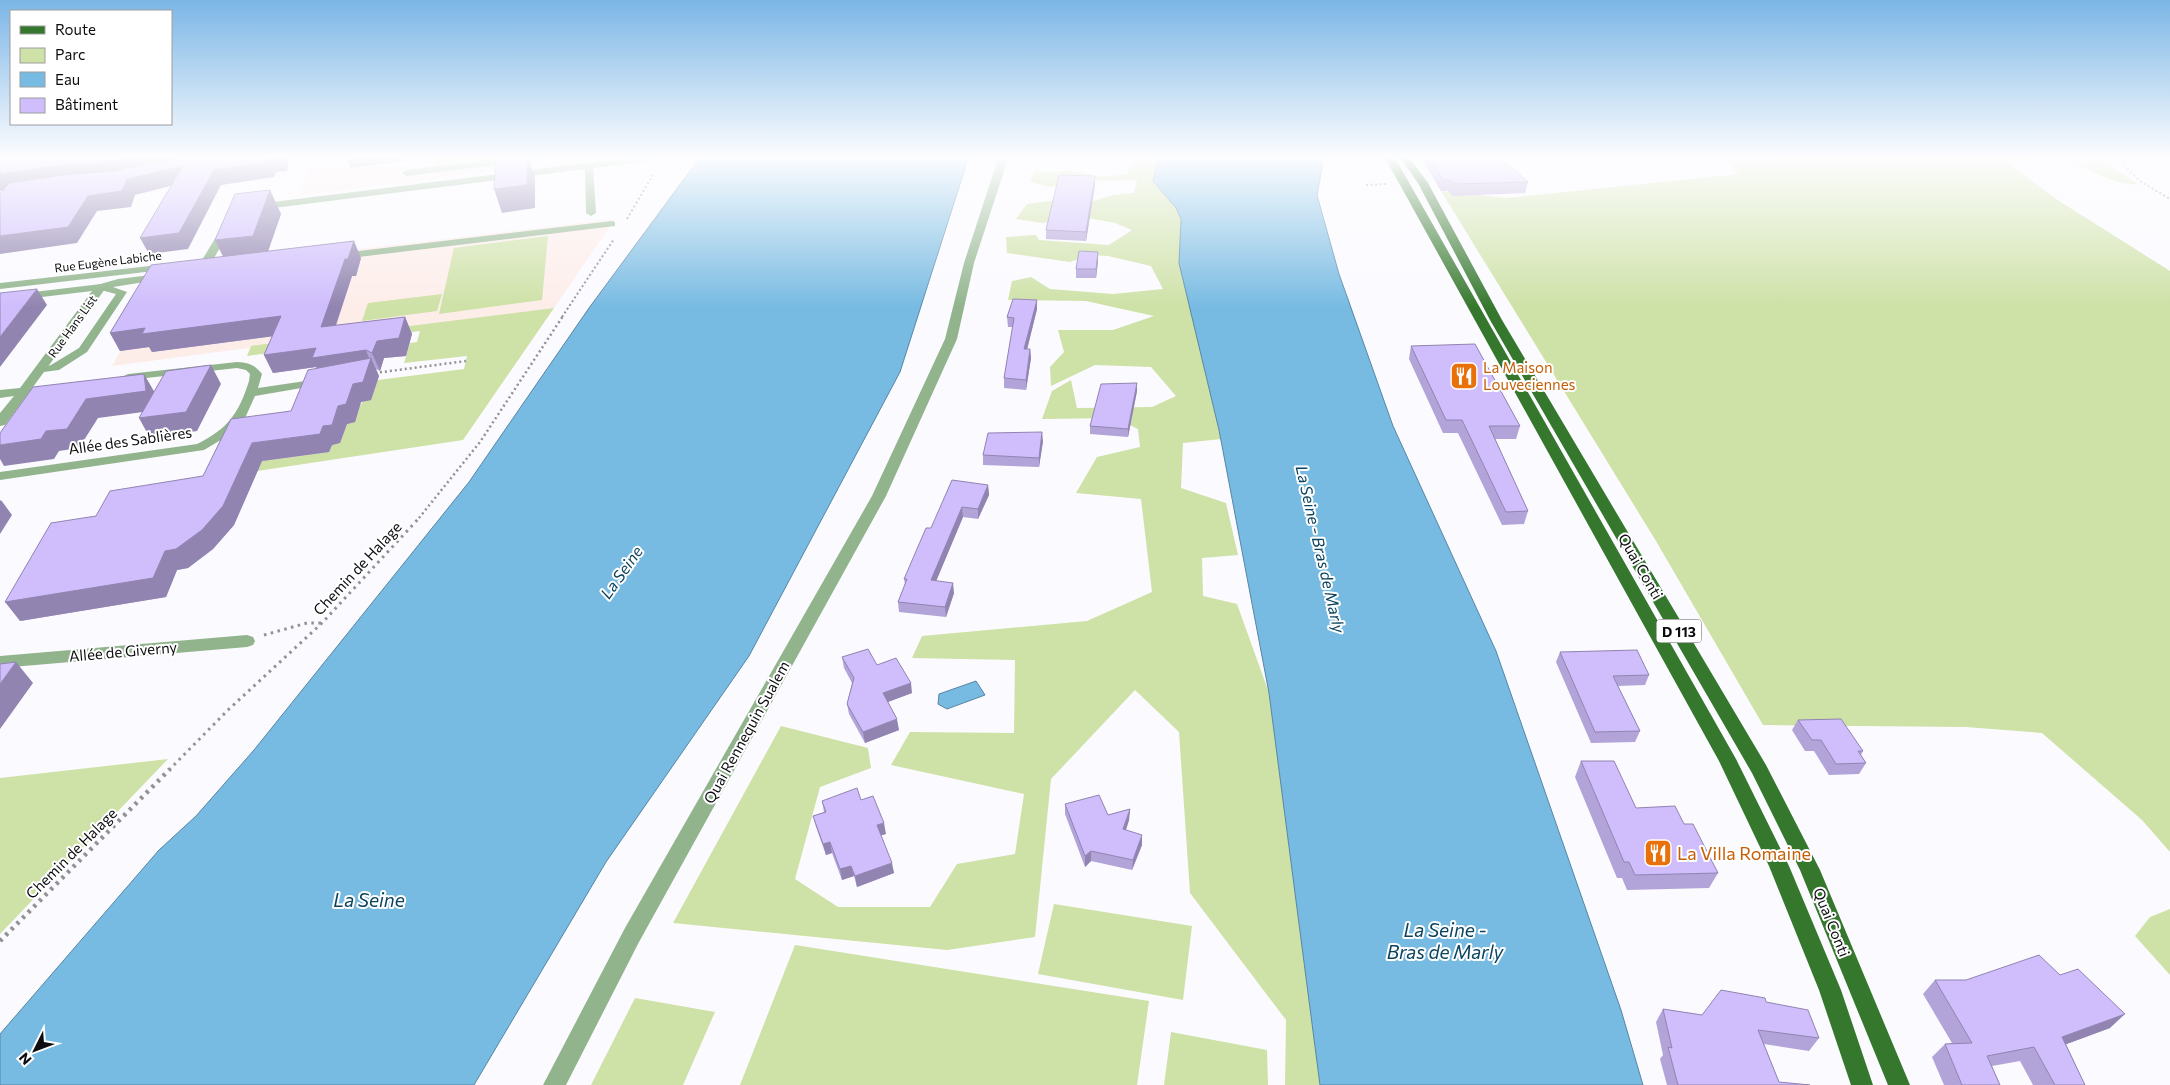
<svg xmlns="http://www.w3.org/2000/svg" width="2170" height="1085" font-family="Commissioner,sans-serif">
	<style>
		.education { fill: #fdede9 }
		.green { fill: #cee1a6 }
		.water { fill: #77bae2; stroke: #5786a3 }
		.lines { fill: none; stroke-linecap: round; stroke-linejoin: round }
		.path-far3 { stroke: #929195; stroke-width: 2; stroke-dasharray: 2 2.5; stroke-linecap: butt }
		.path-far2 { stroke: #929195; stroke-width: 2.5; stroke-dasharray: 2 3; stroke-linecap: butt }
		.path-far1 { stroke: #929195; stroke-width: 3; stroke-dasharray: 2.5 4.5; stroke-linecap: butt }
		.path { stroke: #929195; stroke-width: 4.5; stroke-dasharray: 3 5; stroke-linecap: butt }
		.service { fill: #91b48c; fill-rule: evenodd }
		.minor { fill: #91b48c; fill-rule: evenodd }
		.primary { fill: #35772d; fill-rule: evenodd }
		.wall { fill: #b2a3d9 }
		.shaded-wall { fill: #9184b0 }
		.building { fill: #cfbdfc; stroke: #9184b0 }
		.labels { text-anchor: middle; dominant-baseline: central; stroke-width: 4; stroke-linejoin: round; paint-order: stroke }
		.far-street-label { font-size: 12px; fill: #0d0c10; stroke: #fff }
		.shield { fill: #fff; stroke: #565558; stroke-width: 1 }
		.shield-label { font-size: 14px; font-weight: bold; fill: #0d0c10 }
		.food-label { font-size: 15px; fill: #c56008; stroke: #fff; text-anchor: start }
		.street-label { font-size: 15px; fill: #0d0c10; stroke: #fff }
		.water-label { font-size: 16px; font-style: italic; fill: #0c435f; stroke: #fff }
		.near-food-label { font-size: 18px; fill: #c56008; stroke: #fff; text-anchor: start }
		.near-water-label { font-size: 19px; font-style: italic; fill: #0c435f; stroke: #fff }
	</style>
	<rect width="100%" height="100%" fill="#fbfaff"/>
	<path class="education" d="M311 156H630L301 195Z
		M615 219 554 308 112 366 165 272Z"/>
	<path class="green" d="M436 156H513L434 166Z
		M1132 156H1159L1153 181 1176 208 1181 219 1179 263 1221 439 1183 443 1181 488 1226 503 1238 555 1202 558 1203 596 1237 604 1269 693 1320 1085H1285L1286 1020 1190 893 1179 732 1135 690 1051 779 1035 937 947 950 673 923 781 726 868 748 871 768 820 787 795 879 838 907H930L957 864 1015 854 1024 794 891 765 910 732 1014 733 1015 660 912 658 922 636 1087 621 1152 592 1141 499 1076 493 1097 457 1140 447 1138 429 1115 418 1042 419 1052 391 1071 380 1077 408 1152 407 1176 396 1151 367 1095 365 1051 386 1050 367 1064 352 1058 330H1113L1154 316 1086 301 1008 300 1012 281 1031 277 1050 289 1113 294 1163 289 1151 266 1108 256 1089 255 1070 262 1007 253 1006 237 1036 235 1039 240 1109 245 1132 230 1115 223 1088 218 1065 219 1043 223 1016 219 1027 204 1049 201 1081 205 1113 195 1134 193 1137 180 1084 181 1051 187 1030 182 1034 172 1071 171 1102 177 1128 174Z
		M1720 156H2103L2114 168 2139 185C2088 183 2071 141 2011 165L2056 199 2170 271V852L2142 820 2042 733 1966 727 1763 725 1656 541 1441 191 1506 198 1739 174Z
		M548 236 542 300 439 314 454 248Z
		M442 294 437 311 362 321 368 303Z
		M554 308 463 440 250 472 254 462 329 452 332 445 340 443 347 424 378 380 464 369 467 356 404 363 410 343 417 342 420 331 396 334 395 337 247 356 251 346Z
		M168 759 0 934V778Z
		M1054 904 1192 926 1183 1000 1038 974Z
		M2170 909V975L2135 936 2150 917Z
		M795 945 1149 1001 1137 1085H740Z
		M635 998 715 1012 683 1085H591Z
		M1171 1032 1267 1050 1268 1085H1164Z"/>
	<path class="water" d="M701 156H969L900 372 749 656 606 862 474 1085H0V1034L159 850 196 816 254 750 469 482 589 308Z
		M1159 156H1322L1323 163 1317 195 1339 274 1393 426 1496 651 1621 1010 1643 1085H1320L1269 693 1219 430 1179 263 1181 219 1176 208 1153 181Z
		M976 681 985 695 947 709 938 704 939 694Z"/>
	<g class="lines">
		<path class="path-far3" d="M2125 156 2124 162 2127 169 2140 181 2170 199
			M1366 185 1386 184
			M627 219 654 173
			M562 317 614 239"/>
		<path class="path-far2" d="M375 373 466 361
			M419 518 480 442 563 316"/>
		<path class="path-far1" d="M264 635 307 623H321
			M169 770 228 710 322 623 420 517"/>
		<path class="path" d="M0 941 170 769"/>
		<path class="service" d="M521 156H548L544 159 406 176 402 173 406 170Z
			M589 163 593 166 596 213 591 216 586 213 585 166Z
			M612 221 615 222V226L342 259 337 256 342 253Z
			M159 274 163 275V279L113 287 127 292 87 352 59 370 36 373 34 371 36 369 51 365 79 348 116 294 97 289V285L118 279Z
			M237 362C249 363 254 364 262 374L258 388 319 379 325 382 319 385 255 396 245 418 234 432 204 450 0 480V472L197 444C228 429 239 413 249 381L250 374 246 370 237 368 128 380 122 377 128 374Z"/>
		<path class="minor" d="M641 156H669L665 159 257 210 252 207 257 204Z
			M999 156H1009L974 263 957 339 886 496 639 942 566 1085H543L625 928 872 496 945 339 964 263Z
			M227 224 232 227 210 265 189 266 188 264 189 262 202 260 222 227Z
			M167 264 171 265 172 267 171 269 0 289V283Z
			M101 284 107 287 105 289 5 425 0 426V413L14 396 0 398V390L20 388 92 291 0 302V296Z
			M247 635 253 637 255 641 253 645 247 647 0 668V656Z"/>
		<path class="primary" d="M1384 156H1394L1736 759 1789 866 1841 990 1873 1085H1851L1819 990 1769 866 1719 761Z
			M1399 156H1408L1428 183 1502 320 1766 765 1820 870 1910 1085H1888L1800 870 1752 773 1490 320 1418 183Z"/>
	</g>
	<path class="wall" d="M1420 156H1526L1524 158H1501L1528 182 1525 193 1453 196 1448 191H1441Z
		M1095 185 1086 241 1046 239V230Z
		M270 190 281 214 268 251 361 258 356 276H352L336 326 405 317 412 334 406 356 384 358 380 371 376 369 379 376 371 400 361 402 355 422 347 424 340 443 332 445 329 452 262 461 234 525 213 549 188 568 177 570 166 597 20 621 96 516 203 476 291 411 317 368 316 367 273 373 264 355 273 336 152 352 149 347 120 351 110 333 223 257Z
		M1098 252V261L1096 278H1076V269Z
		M1037 300V309L1027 349H1030L1031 358 1026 390 1004 388V378L1013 327H1008L1007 317Z
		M1411 346 1520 426 1516 439H1495L1528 511 1524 524 1502 525 1458 433H1443L1409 359Z
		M1137 391 1128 437 1090 434V426Z
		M1043 441 1039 467 983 465V455Z
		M988 485 989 495 978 519 963 517 936 581 954 593 946 617 899 612 898 602 905 584 904 579 931 528Z
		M1560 652 1649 675 1645 685 1618 686 1640 731 1635 742 1591 743 1556 662Z
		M842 657 877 665 912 693 888 702 899 730 865 743 849 714 847 704 852 683 844 668Z
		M1798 720 1863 751 1861 755 1866 763 1859 774 1829 775 1814 751H1805L1792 730Z
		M1581 761 1636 808 1684 824 1718 873 1709 888 1627 890 1622 878H1617L1575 777Z
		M861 800 886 834 881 835 894 873 857 887 854 876 842 880 832 853 826 855 816 827 813 816 824 812 822 801Z
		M1065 804 1108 815 1130 809 1129 820 1126 830 1142 845 1132 870 1091 861 1085 867 1065 814Z
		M1935 980 2110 1028 2066 1044 2085 1085H2033L2020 1061 1992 1066 2000 1085H1944L1932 1057 1945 1044 1952 1043 1923 994Z
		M1766 1002 1819 1038 1809 1051 1764 1044 1779 1082 1810 1085H1667L1660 1059 1663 1055 1656 1022 1663 1009 1702 1015Z"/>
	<path class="shaded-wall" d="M135 156H243L72 180 0 191V174L63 165Z
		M275 156H290L287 171 276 172 274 177 221 185 188 249 149 254 140 238 214 170Z
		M352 156H406L405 161 350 168 346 157Z
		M528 156 535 177V208L502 213 494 189Z
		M183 166 190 181 135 195 131 207 97 211 77 243 0 254V236L88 196 127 179Z
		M1095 176V185L1086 241V232Z
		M270 190 281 214 265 260 227 265 215 240Z
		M354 241 361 258 356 276H352L329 345 321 327 345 259Z
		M1098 252V261L1096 278V269Z
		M37 289 47 305 0 367V337Z
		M1037 300V309L1025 358 1024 349Z
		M281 316 290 334 152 352 149 347 120 351 110 333 145 328Z
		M405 317 412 334 406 356 384 358 380 371 372 353 377 341Z
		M316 348 366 350 370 361 371 358 379 376 371 400 361 402 355 422 347 424 340 443 332 445 329 452 262 461 234 525 213 549 188 568 177 570 166 597 20 621 5 602 165 551 252 443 320 434 321 376 316 367 273 373 264 355Z
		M1030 349 1031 358 1026 390V380Z
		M211 365 221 384 197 431 150 438 139 418Z
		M144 374 155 393 158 410 98 418 79 448 59 451 54 459 4 466 0 459V445L46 431 86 399Z
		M1137 383V391L1128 437V429Z
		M1042 432 1043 441 1039 467V458Z
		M988 485 989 495 978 519V509Z
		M1 500 12 515 0 534V501Z
		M962 507 963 517 932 591 931 580Z
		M953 583 954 593 946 617 945 607Z
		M16 662 33 683 0 729V684Z
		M911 683 912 693 885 703 883 693Z
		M897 719 899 730 865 743 863 732Z
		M1130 809 1129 820 1123 839V829Z
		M884 823 886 834 879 836 877 825Z
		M1142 835V845L1132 870 1133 860Z
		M830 842 832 853 826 855 823 844Z
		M1091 851V861L1085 867V856Z
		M892 863 894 873 857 887 855 876Z
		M851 866 854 876 842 880 840 869Z
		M2125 1014 2110 1028 2048 1051 2062 1037Z"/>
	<path class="building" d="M0 156H135L114 161 63 165 0 174Z
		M198 156H275L269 157 267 162 214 170 179 233 140 238 183 166 127 179 122 191 88 196 68 227 0 236V194L9 183 64 175 114 171 141 165Z
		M512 156H528L527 185 494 189 496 158Z
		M1429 156H1499L1528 182 1455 184 1451 180H1443Z
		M1059 175 1095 176 1086 232 1046 230Z
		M270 190 253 236 215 240 235 194Z
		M354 241 348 259H345L321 327 405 317 399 338 377 341 372 353 366 350 312 358 316 348 264 355 281 316 142 334 145 328 110 333 151 265Z
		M1079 251 1098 252 1096 269H1076Z
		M37 289 0 337V293Z
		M1013 299 1037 300 1024 349H1030L1026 380 1004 378 1014 318 1007 317Z
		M1475 344 1520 426H1489L1528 511 1506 512 1462 420H1446L1411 346Z
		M371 358 363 382 353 384 346 404 338 406 332 425 323 426 320 434 252 443 223 506 202 530 176 549 165 551 153 578 5 602 51 523 96 516 110 491 203 476 231 419 291 411 308 370Z
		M211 365 186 412 139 418 166 371Z
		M144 374 146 391 86 399 67 429 46 431 41 439 0 445V433L33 387Z
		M1137 383 1128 429 1090 426 1101 384Z
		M1042 432 1039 458 983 455 988 433Z
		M952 480 988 485 978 509 962 507 931 580 953 583 945 607 898 602 907 579H904L926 528H931Z
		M868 649 877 665 896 658 911 683 883 693 897 719 863 732 847 704 854 678 842 657Z
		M1637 650 1649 675 1613 676 1640 731 1595 732 1560 652Z
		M16 662 0 684V664Z
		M1841 719 1863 751H1858L1866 763 1836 764 1821 740H1812L1798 720Z
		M1581 761H1614L1636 808 1675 806 1684 824H1693L1718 873 1635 875 1629 862H1624Z
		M857 788 861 800 873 796 884 823 877 825 892 863 855 876 851 866 840 869 830 842 823 844 813 816 826 812 822 801Z
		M1099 795 1108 815 1130 809 1123 829 1142 835 1133 860 1091 851 1085 856 1065 804Z
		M2039 955 2060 975 2078 969 2125 1014 2062 1037 2085 1085H2055L2034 1047 1987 1056 2000 1085H1962L1945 1044 1972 1043 1935 980H1966Z
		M1721 990 1765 998 1766 1002 1808 1010 1819 1038 1758 1030 1779 1082 1810 1085H1678L1668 1047 1672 1048 1663 1009 1702 1015Z"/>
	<linearGradient id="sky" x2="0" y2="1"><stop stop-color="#7bb6e6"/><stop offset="0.51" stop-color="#fdfdff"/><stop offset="1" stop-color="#fdfdff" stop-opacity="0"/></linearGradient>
	<rect width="2170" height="308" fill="url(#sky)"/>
	<defs>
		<g id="restaurant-square" transform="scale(1.4375)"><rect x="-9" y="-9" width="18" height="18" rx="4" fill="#e8710a" stroke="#fff"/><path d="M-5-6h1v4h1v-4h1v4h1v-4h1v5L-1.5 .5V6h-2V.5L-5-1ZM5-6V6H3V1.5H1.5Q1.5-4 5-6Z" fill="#fff"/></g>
	</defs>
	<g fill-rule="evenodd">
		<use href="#restaurant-square" x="1464" y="376"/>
		<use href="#restaurant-square" x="1658" y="853"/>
	</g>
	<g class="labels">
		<g class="far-street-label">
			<text transform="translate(108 261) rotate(-7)">Rue Eugène Labiche</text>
			<text transform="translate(72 326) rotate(-54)">Rue Hans List</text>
		</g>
		<rect class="shield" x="1656.5" y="619.5" width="45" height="23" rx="4"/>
		<g class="shield-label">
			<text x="1679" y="631">D 113</text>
		</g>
		<g class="food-label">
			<text x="1483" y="367">La Maison<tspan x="1483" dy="17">Louveciennes</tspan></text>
		</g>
		<g class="street-label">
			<text transform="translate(130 440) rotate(-8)">Allée des Sablières</text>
			<text transform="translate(1641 566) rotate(60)">Quai Conti</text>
			<text transform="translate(357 568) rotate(-47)">Chemin de Halage</text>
			<text transform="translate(123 651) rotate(-5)">Allée de Giverny</text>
			<text transform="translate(746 732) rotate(-61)">Quai Rennequin Sualem</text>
			<text transform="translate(71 853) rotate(-45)">Chemin de Halage</text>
			<text transform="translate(1832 922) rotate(68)">Quai Conti</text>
		</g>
		<g class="water-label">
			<text transform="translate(1321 549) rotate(77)">La Seine - Bras de Marly</text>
			<text transform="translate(621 572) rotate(-55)">La Seine</text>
		</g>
		<g class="near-food-label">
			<text x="1677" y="853">La Villa Romaine</text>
		</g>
		<g class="near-water-label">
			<text x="369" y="899">La Seine</text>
			<text x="1445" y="929">La Seine -<tspan x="1445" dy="22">Bras de Marly</tspan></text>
		</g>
	</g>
	<rect x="10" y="10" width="162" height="115" fill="#ffffff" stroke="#9e9e9f"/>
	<rect x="20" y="26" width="25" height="8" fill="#35772d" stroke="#9e9e9f"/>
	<text x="55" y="35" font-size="15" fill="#0d0c10">Route</text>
	<rect x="20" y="48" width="25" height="15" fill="#cee1a6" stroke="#9e9e9f"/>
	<text x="55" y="60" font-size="15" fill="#0d0c10">Parc</text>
	<rect x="20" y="72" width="25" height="15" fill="#77bae2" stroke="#9e9e9f"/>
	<text x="55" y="85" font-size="15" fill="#0d0c10">Eau</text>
	<rect x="20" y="98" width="25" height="15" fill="#cfbdfc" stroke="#9e9e9f"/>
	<text x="55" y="110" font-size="15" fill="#0d0c10">Bâtiment</text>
	<g transform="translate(35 1050) rotate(228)" stroke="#ffffff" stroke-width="4" paint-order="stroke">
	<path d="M0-4L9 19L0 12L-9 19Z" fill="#0d0c10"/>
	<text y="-8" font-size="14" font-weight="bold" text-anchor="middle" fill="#0d0c10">N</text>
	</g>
</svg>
